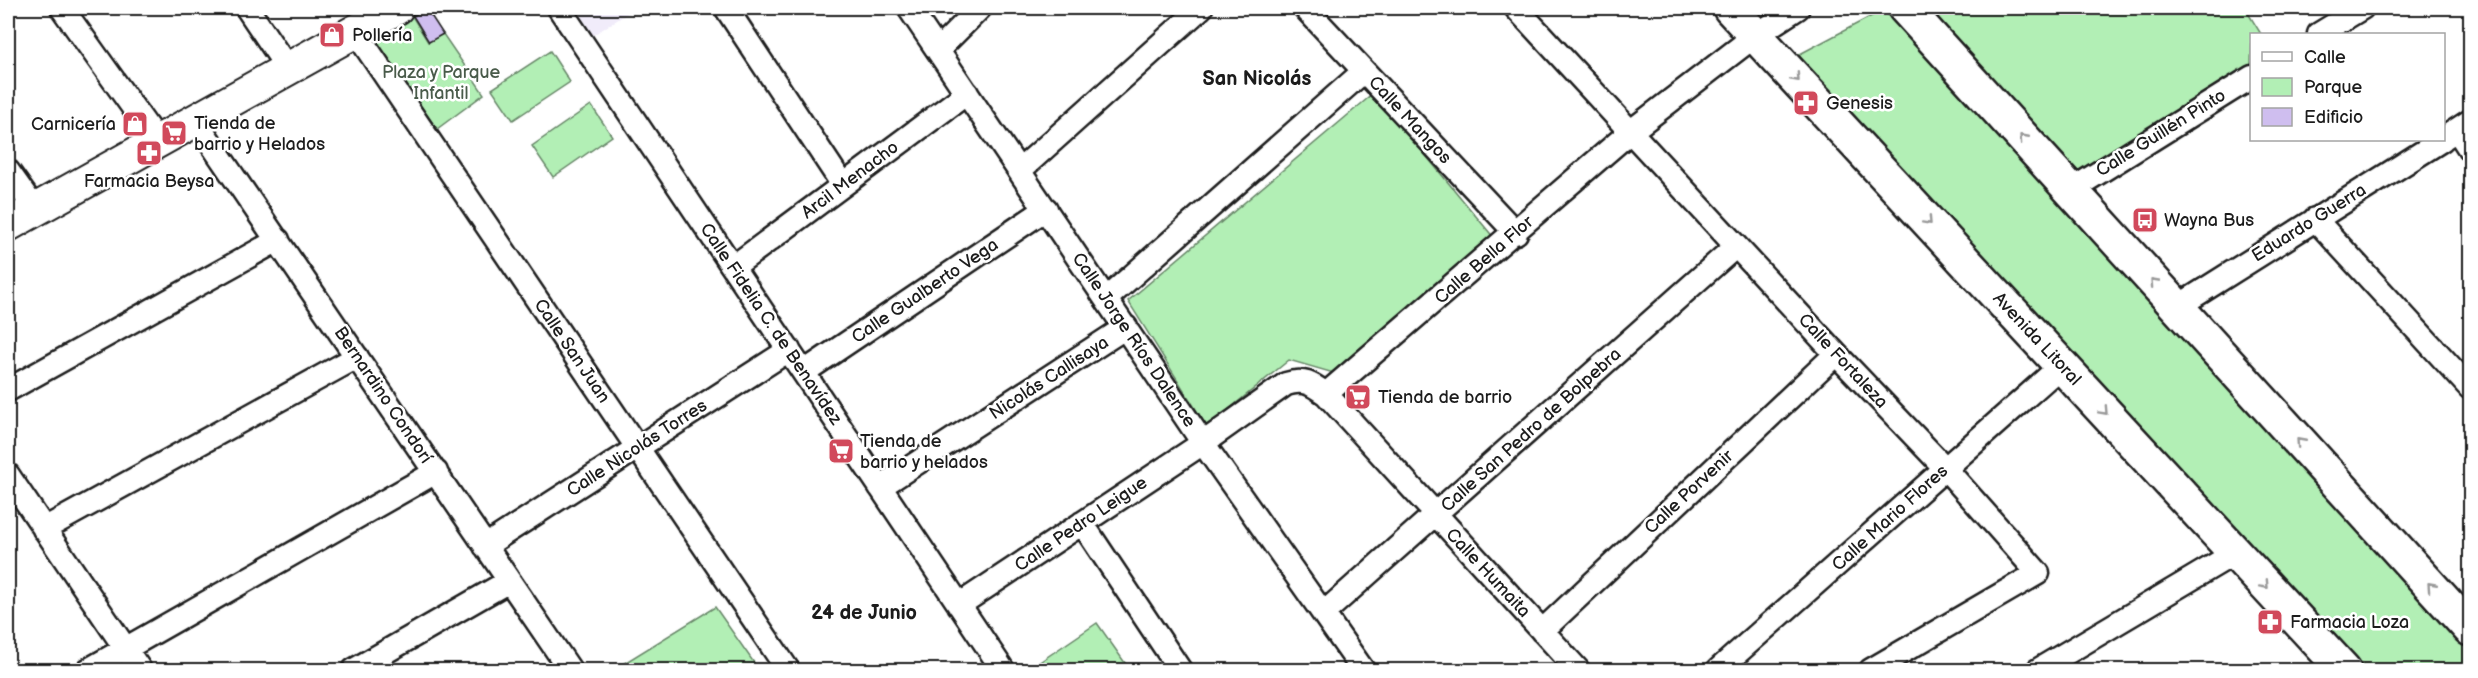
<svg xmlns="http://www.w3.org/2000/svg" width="2478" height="678" font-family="'Balsamiq Sans',sans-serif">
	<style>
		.built { fill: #f1ecfa }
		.green { fill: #b2efb5; stroke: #678668; stroke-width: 1.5 }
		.building { fill: #cfbeef; stroke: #1c1c1c; stroke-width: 1.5 }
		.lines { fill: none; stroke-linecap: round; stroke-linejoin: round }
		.minor-casing { stroke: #1c1c1c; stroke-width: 27 }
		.secondary-casing { stroke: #1c1c1c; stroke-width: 36 }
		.primary-casing { stroke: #1c1c1c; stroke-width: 38 }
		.minor { stroke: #fff; stroke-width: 22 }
		.secondary { stroke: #fff; stroke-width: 32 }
		.primary { stroke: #fff; stroke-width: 33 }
		.oneway { stroke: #999 }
		.labels { text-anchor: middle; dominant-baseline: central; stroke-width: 5; stroke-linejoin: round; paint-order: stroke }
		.poi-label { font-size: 18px; fill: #1c1c1c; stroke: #fff; text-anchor: start }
		.park-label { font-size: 18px; fill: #495b4a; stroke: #fff }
		.street-label { font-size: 18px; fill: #1c1c1c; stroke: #fff }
		.neighbourhood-label { font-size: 20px; font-weight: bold; fill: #1c1c1c; stroke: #fff }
	</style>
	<rect width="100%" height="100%" fill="#fff"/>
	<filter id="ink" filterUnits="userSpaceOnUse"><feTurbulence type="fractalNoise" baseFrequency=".0167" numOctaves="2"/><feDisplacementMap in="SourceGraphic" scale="12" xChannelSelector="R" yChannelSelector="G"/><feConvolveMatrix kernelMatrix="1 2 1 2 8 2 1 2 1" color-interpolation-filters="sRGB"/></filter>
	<g filter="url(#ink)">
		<path class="built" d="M567 8H636L587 39Z"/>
		<path class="green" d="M1927 8H2245L2261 34H2252L2251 65 2079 172Z
			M1885 9 2470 650V670H2360L1798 55Z
			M412 16 428 42 443 34 484 94 437 129 376 43 377 36Z
			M550 51 570 82 513 120 492 89Z
			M1374 93 1494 238 1337 374 1289 360 1207 427 1128 301Z
			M591 105 612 136 553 177 532 146Z
			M715 607 759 670H613Z
			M1097 623 1130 670H1028Z"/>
		<path class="building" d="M426 8 443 34 429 42 413 16Z"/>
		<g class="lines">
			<g class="minor-casing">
				<path id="minor" d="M62 8 157 141
					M247 8 288 69
					M559 8 1003 670
					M726 8 843 185
					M909 8 1203 443 1363 670
					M1305 8 1516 233
					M1516 8 1836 354 1945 468 2038 573 1871 670
					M355 31 788 670
					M2319 34 2362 8
					M938 50 980 8
					M195 120 570 670
					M2457 130 2470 150
					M2444 138 2470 121
					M8 171 35 209
					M1019 171 1201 8
					M2071 190 2252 77
					M2315 219 2470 388
					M733 267 967 93
					M1106 299 1364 71
					M2177 307 2442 140
					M804 372 1046 209
					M8 390 278 240
					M1326 394 1578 670
					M8 475 140 670
					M880 487 1126 327
					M1082 523 1180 670
					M44 529 357 357
					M485 546 789 350
					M959 605 1203 443 1286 384C1304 378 1312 384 1326 394L1630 132 1756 35 1798 8
					M1324 613 1736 246
					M1542 631 1836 354
					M88 670 436 472
					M354 670 509 581
					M1718 670 2062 365
					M2038 670 2235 553"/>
			</g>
			<g class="secondary-casing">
				<path id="secondary" d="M8 225 397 8"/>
			</g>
			<g class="primary-casing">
				<path id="primary" d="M1730 8 2344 670
					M1905 8 2470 629"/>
			</g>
			<use href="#minor" class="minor"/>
			<use href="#secondary" class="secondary"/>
			<use href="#primary" class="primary"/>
		</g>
		<defs><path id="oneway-chevron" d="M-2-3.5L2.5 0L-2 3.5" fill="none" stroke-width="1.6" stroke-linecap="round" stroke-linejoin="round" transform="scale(1.5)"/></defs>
		<g class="oneway">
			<use href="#oneway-chevron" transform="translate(1796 78) rotate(47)"/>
			<use href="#oneway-chevron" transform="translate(2023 138) rotate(-132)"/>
			<use href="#oneway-chevron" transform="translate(1928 221) rotate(47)"/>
			<use href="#oneway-chevron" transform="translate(2154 282) rotate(-132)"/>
			<use href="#oneway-chevron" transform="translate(2104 411) rotate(47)"/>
			<use href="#oneway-chevron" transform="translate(2300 442) rotate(-132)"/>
			<use href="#oneway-chevron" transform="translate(2265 585) rotate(47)"/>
			<use href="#oneway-chevron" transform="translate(2431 586) rotate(-132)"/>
		</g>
	</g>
	<defs>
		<g id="shop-square" transform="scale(1.35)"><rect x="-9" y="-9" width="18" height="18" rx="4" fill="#d1495b" stroke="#fff"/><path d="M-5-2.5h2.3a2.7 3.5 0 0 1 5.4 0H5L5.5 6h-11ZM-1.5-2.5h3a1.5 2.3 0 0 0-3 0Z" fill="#fff"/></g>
		<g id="pharmacy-square" transform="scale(1.35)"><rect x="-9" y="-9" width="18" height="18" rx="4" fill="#d1495b" stroke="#fff"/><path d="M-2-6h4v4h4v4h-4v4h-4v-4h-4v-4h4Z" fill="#fff"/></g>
		<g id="supermarket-square" transform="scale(1.35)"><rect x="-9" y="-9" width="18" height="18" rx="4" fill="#d1495b" stroke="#fff"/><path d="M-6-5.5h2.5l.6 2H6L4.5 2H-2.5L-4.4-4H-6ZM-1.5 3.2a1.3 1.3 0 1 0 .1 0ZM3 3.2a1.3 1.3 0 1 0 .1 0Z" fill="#fff"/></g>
		<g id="bus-square" transform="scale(1.35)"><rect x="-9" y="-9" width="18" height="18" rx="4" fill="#d1495b" stroke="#fff"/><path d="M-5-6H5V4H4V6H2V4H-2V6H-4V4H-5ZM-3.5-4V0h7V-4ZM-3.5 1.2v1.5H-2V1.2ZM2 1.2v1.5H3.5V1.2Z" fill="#fff"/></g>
	</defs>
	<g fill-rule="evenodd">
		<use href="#shop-square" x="332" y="35"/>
		<use href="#pharmacy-square" x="1806" y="103"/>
		<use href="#shop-square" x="135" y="124"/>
		<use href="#supermarket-square" x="174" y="133"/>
		<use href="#pharmacy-square" x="149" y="153"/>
		<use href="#bus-square" x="2145" y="220"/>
		<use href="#supermarket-square" x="1358" y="397"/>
		<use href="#supermarket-square" x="841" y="451"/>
		<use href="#pharmacy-square" x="2270" y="622"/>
	</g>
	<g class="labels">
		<g class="poi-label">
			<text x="352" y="35">Pollería</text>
			<text x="1826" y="103">Genesis</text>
			<text x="194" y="123">Tienda de<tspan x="194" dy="21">barrio y Helados</tspan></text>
			<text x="116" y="124" text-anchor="end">Carnicería</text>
			<text x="149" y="181" text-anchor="middle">Farmacia Beysa</text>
			<text x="2164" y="220">Wayna Bus</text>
			<text x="1378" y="397">Tienda de barrio</text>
			<text x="860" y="441">Tienda de<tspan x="860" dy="21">barrio y helados</tspan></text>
			<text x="2290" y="622">Farmacia Loza</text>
		</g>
		<g class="park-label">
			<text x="441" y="72">Plaza y Parque<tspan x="441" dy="21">Infantil</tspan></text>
		</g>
		<g class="street-label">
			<text transform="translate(1410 120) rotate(47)">Calle Mangos</text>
			<text transform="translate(2161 133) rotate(-32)">Calle Guillén Pinto</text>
			<text transform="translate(850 180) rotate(-37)">Arcil Menacho</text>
			<text transform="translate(2309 223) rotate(-32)">Eduardo Guerra</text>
			<text transform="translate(1484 260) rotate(-41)">Calle Bella Flor</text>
			<text transform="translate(925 291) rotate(-34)">Calle Gualberto Vega</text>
			<text transform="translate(771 324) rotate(56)">Calle Fidelia C. de Benavídez</text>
			<text transform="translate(2037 339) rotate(47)">Avenida Litoral</text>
			<text transform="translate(1134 340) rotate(56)">Calle Jorge Ríos Dalence</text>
			<text transform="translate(572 351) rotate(56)">Calle San Juan</text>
			<text transform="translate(1843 361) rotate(47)">Calle Fortaleza</text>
			<text transform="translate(1049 378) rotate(-33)">Nicolás Callisaya</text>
			<text transform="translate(383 395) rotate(56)">Bernardino Condorí</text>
			<text transform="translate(1531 430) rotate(-42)">Calle San Pedro de Bolpebra</text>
			<text transform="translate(637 448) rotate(-33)">Calle Nicolás Torres</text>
			<text transform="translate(1689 492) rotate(-43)">Calle Porvenir</text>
			<text transform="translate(1890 518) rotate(-42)">Calle Mario Flores</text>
			<text transform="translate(1081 524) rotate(-34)">Calle Pedro Leigue</text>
			<text transform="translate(1488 573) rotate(47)">Calle Humaita</text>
		</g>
		<g class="neighbourhood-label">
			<text x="1257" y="79">San Nicolás</text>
			<text x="864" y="613">24 de Junio</text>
		</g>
	</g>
	<rect width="2478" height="678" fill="none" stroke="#fff" stroke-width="30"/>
	<rect x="15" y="15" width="2448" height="648" fill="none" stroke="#1c1c1c" stroke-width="2" filter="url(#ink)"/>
	<rect x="2250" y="33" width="195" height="108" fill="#ffffff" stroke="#a4a4a4" stroke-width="1.5"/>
	<rect x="2262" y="52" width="30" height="9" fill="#ffffff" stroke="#a4a4a4" stroke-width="1.5"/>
	<text x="2304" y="63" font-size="18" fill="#1c1c1c">Calle</text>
	<rect x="2262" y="78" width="30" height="18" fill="#b2efb5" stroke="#a4a4a4" stroke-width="1.5"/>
	<text x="2304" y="93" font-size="18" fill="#1c1c1c">Parque</text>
	<rect x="2262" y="108" width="30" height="18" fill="#cfbeef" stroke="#a4a4a4" stroke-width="1.5"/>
	<text x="2304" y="123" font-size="18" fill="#1c1c1c">Edificio</text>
</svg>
